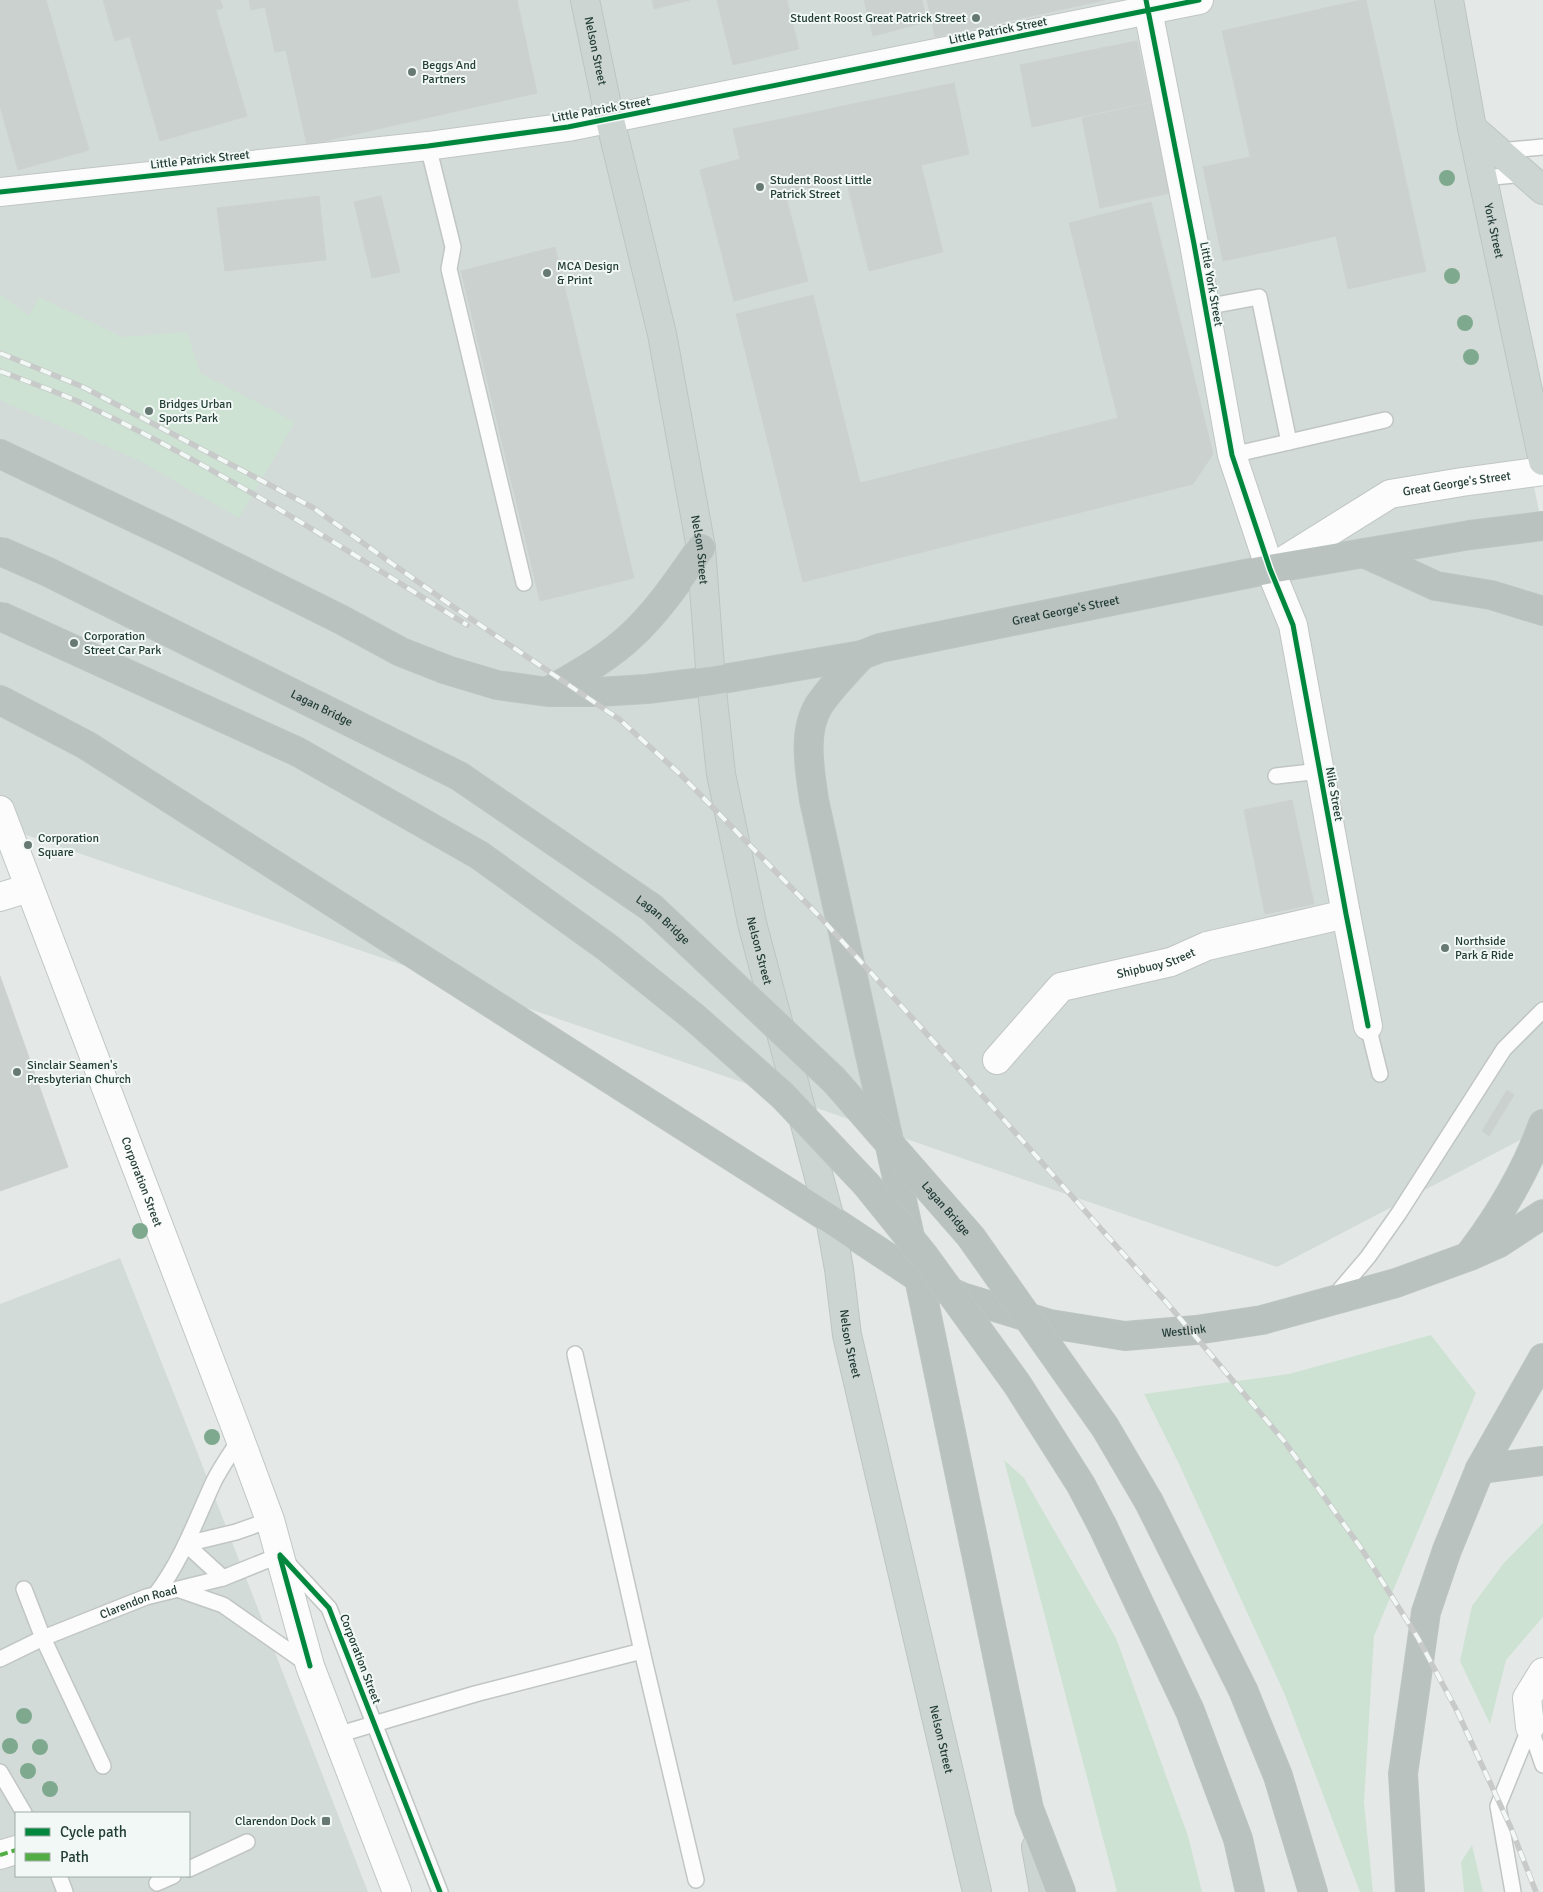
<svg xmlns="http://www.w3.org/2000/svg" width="1543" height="1892" font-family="Signika,sans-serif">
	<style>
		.built { fill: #d2dbd7; fill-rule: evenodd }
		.green { fill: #cde2d3 }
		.building { fill: #cbd1ce; stroke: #cdd2d0 }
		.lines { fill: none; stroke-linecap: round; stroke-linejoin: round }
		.lane-casing { stroke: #c1c6c4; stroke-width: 18 }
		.street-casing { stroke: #c1c6c4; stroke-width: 30 }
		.secondary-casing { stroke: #c0c7c4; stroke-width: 30 }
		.primary-casing { stroke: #bdc5c2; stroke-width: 30 }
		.highway-casing { stroke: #bdc5c2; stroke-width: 30 }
		.lane { stroke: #fbfcfb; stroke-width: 15 }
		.street { stroke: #fbfcfb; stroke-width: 28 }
		.secondary { stroke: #fbfcfb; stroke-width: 28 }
		.primary { stroke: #cdd5d3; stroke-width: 28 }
		.highway { stroke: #bac2c0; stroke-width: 28 }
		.rail-casing { stroke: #c7cac9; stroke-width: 5.5 }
		.rail { stroke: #f2f8f5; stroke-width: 4; stroke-dasharray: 11; stroke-linecap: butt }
		.highway-bridge-casing { stroke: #bdc5c2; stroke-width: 30; stroke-linecap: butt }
		.highway-bridge { stroke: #bac2c0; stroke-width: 28 }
		.quiet { stroke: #53ad45; stroke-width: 4; stroke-dasharray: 8 4; stroke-linecap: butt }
		.cycleway-casing { stroke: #f2f8f5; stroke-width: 8 }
		.cycleway { stroke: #00873e; stroke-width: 5 }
		.tree { fill: #7fa98f }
		.poi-dot { fill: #667973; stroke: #f2f8f5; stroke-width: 2 }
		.labels { text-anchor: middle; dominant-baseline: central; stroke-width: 4; stroke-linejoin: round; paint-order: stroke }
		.poi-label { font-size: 12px; fill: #223d35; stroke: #f2f8f5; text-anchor: start }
		.street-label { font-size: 12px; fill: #223d35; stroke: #f2f8f5 }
	</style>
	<rect width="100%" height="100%" fill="#e4e9e7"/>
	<path class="built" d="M0 0H1436L1543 531V1128L1277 1267 0 826Z
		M120 1258 194 1444 368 1892H0V1304ZM16 1813H189V1876H16Z"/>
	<path class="green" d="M0 294 29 316 39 297 122 337 187 332 200 373 295 422 239 518 140 461 0 400Z
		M1431 1335 1476 1393 1374 1636 1364 1802 1373 1892H1360L1285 1695 1179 1464 1144 1394 1289 1374Z
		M1004 1460 1024 1478 1116 1638 1188 1836 1202 1892H1117Z
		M1543 1523V1617L1506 1660 1490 1724 1460 1661 1472 1606 1503 1564Z
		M1472 1845 1483 1892H1464L1461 1862Z"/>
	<path class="building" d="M0 0H46L89 150 18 170 0 106Z
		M103 0H220L223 8 115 41Z
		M249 0H517L537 93 307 145 286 50 275 52 265 7 251 10Z
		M652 0H690L654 9Z
		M717 0H787L799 49 733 65Z
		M864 0H922L927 22 873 36Z
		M927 0H1105L935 37Z
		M1361 0H1366L1426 271 1348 289 1303 90 1239 105 1222 31Z
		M216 11 247 116 160 141 130 37Z
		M1137 41 1150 102 1116 109 1102 48Z
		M1102 48 1116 109 1032 127 1020 65Z
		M954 83 969 154 921 165 943 252 869 271 846 180 785 193 808 281 734 301 700 170 740 159 733 129Z
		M1303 90 1336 236 1279 249 1259 155 1250 156 1239 105Z
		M1151 103 1170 193 1100 208 1082 118Z
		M1259 155 1279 249 1223 261 1203 167Z
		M319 196 326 260 225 271 217 208Z
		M381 196 400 272 372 278 354 202Z
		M1151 202 1213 454 1193 484 803 582 736 314 813 295 860 483 1118 418 1069 223Z
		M555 247 634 578 540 601 461 271Z
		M1292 800 1314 904 1265 914 1244 810Z
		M0 976 68 1167 0 1191Z
		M1507 1090 1514 1095 1489 1136 1482 1131Z"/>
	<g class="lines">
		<g class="lane-casing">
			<g id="lane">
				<path d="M428 146 453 247 449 269 524 583"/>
				<path d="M1498 151 1543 147"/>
				<path d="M1482 178 1527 174"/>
				<path d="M1205 307 1259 297 1289 442 1385 420"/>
				<path d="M1232 455 1289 442"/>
				<path d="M1276 776 1320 771"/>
				<path d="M1368 1026 1380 1074"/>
				<path d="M1333 1298 1368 1257 1399 1213 1504 1049 1543 1010"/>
				<path d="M575 1354 642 1651"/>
				<path d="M186 1544 236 1532 270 1520"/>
				<path d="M186 1544 223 1578"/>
				<path d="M24 1589 43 1638 103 1766"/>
				<path d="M180 1590 223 1605 309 1665"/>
				<path d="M156 1594C182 1560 196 1520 214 1481 221 1467 231 1453 240 1439"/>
				<path id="s1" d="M0 1659 43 1638 146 1597 223 1578 280 1555 329 1608 440 1892"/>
				<path d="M337 1735 475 1694 642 1651 696 1880"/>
				<path d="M0 1772 24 1813"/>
				<path d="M189 1869 247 1842"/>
				<path d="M59 1876 65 1892"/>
				<path d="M157 1883 173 1876"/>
				<path d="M1513 1892 1498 1806 1530 1727 1543 1765"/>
			</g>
		</g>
		<g class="street-casing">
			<g id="street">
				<path d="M1146 0 1194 244 1232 455 1270 569 1293 625 1346 914 1368 1026"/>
				<path d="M0 192 428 146 568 127 1199 0"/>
				<path id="s2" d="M1270 569 1390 494 1462 482 1543 471"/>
				<path id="s3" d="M997 1060 1061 987 1171 962 1207 946 1346 914"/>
				<path d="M1530 1727 1527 1698 1543 1672"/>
				<path d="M0 1855 16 1850"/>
			</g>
		</g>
		<g class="secondary-casing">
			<g id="secondary">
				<path id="s4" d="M0 810 240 1439 270 1520 310 1666 397 1892"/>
				<path d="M0 897 29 888"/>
			</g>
		</g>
		<g class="primary-casing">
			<g id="primary">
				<path id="s5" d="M585 0 610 120 662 334 701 548 711 681 721 774 752 923 830 1219 839 1269 847 1335 977 1892"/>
				<path id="s6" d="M1449 0 1472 128 1543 461"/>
				<path d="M1472 128 1543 190"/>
				<path d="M1036 1847 1044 1892"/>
			</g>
		</g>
		<g class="highway-casing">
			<g id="highway">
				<path id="s7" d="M0 454 177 538 340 619 401 652 447 670 497 685 548 692H598L647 689 711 681 862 655 880 648 1270 569 1470 535 1543 526"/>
				<path d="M1364 553 1436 586 1491 595 1543 611"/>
				<path d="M862 655C847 671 831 687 819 705 802 732 810 771 814 800L919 1278 1029 1809 1061 1892"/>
				<path d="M549 691C578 674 608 658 632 635 659 610 680 578 701 548"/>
				<path id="s8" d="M0 700 86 745 830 1219 919 1278 962 1297 1050 1324 1125 1336 1196 1330 1262 1320 1396 1283 1470 1256 1499 1243 1543 1214"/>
				<path d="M1471 1253C1501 1213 1526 1171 1543 1124"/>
				<path d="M1480 1469 1543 1461"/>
				<path d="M1149 1502 1243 1690 1278 1776 1313 1892"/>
				<path d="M1103 1527 1190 1711 1238 1839 1250 1892"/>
				<path d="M1410 1892 1403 1774 1426 1612 1447 1550 1480 1469 1543 1358"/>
			</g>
		</g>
		<use href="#lane" class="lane"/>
		<use href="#street" class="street"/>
		<use href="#secondary" class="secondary"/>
		<use href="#primary" class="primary"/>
		<use href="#highway" class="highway"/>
		<g class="rail-casing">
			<path id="rail" d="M0 353 83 387 312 507 455 608 619 719 680 774 821 918 956 1066 1167 1303 1284 1441 1361 1548 1418 1638 1457 1711 1511 1828 1536 1892
				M0 371C26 381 52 390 77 401 213 464 340 546 467 625"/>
		</g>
		<use href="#rail" class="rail"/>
		<g class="highway-bridge-casing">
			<g id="highway-bridge">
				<path id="s9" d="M0 551 48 572 459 776 652 908 834 1080 971 1237 1105 1427 1149 1502"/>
				<path d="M0 616 298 752 479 855 608 948 695 1018 783 1096 867 1185 925 1257 1017 1384 1081 1485 1103 1527"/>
			</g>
		</g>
		<use href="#highway-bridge" class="highway-bridge"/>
		<path class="quiet" d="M0 1855 16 1850"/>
		<g class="cycleway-casing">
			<path id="cycleway" d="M1146 0 1194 244 1232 455 1270 569 1293 625 1346 914 1368 1026
				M0 192 428 146 568 127 1199 0
				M280 1555 329 1608 440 1892
				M280 1557 310 1666"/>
		</g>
		<use href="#cycleway" class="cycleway"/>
	</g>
	<g class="tree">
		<circle cx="1447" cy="178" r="8"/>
		<circle cx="1452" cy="276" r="8"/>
		<circle cx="1465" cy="323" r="8"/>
		<circle cx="1471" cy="357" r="8"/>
		<circle cx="140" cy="1231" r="8"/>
		<circle cx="212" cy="1437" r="8"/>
		<circle cx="24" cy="1716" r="8"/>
		<circle cx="10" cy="1746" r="8"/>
		<circle cx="40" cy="1747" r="8"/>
		<circle cx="28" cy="1771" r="8"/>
		<circle cx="50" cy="1789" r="8"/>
	</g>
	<g class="poi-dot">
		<circle cx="976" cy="18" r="5"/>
		<circle cx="412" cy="72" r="5"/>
		<circle cx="760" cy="187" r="5"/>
		<circle cx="547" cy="273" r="5"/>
		<circle cx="149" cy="411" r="5"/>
		<circle cx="74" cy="643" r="5"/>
		<circle cx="28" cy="845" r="5"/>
		<circle cx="1445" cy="948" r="5"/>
		<circle cx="17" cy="1072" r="5"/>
		<rect x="321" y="1816" width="10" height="10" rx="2.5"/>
	</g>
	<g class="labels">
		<g class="poi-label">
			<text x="966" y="18" text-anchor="end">Student Roost Great Patrick Street</text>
			<text x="422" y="65">Beggs And<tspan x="422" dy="14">Partners</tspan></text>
			<text x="770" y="180">Student Roost Little<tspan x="770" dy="14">Patrick Street</tspan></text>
			<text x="557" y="266">MCA Design<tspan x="557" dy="14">&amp; Print</tspan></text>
			<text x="159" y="404">Bridges Urban<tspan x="159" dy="14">Sports Park</tspan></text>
			<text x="84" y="636">Corporation<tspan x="84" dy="14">Street Car Park</tspan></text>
			<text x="38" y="838">Corporation<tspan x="38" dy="14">Square</tspan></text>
			<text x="1455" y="941">Northside<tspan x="1455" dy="14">Park &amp; Ride</tspan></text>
			<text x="27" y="1065">Sinclair Seamen's<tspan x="27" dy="14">Presbyterian Church</tspan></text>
			<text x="316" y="1821" text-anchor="end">Clarendon Dock</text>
		</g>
		<g class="street-label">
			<text transform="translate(998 31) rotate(-11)">Little Patrick Street</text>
			<text stroke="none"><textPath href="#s5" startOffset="52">Nelson Street</textPath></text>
			<text transform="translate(601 110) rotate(-10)">Little Patrick Street</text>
			<text transform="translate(200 160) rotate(-6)">Little Patrick Street</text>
			<text stroke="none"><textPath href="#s6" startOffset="235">York Street</textPath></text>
			<text transform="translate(1211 284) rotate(80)">Little York Street</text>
			<text stroke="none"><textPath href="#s2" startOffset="209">Great George's Street</textPath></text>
			<text stroke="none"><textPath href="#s5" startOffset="562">Nelson Street</textPath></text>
			<text stroke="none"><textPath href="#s7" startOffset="1126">Great George's Street</textPath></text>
			<text stroke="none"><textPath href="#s9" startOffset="358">Lagan Bridge</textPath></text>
			<text transform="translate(1334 794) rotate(80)">Nile Street</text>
			<text stroke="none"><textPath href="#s9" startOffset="761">Lagan Bridge</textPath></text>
			<text stroke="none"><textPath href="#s5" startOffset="968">Nelson Street</textPath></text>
			<text stroke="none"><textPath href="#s3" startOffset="195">Shipbuoy Street</textPath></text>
			<text stroke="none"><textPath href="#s4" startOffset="398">Corporation Street</textPath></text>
			<text stroke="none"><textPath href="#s9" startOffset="1166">Lagan Bridge</textPath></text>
			<text stroke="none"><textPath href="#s8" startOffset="1360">Westlink</textPath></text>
			<text stroke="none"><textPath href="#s5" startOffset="1372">Nelson Street</textPath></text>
			<text stroke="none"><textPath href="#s1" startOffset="150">Clarendon Road</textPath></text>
			<text transform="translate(360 1659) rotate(69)">Corporation Street</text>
			<text stroke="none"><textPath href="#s5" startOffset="1778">Nelson Street</textPath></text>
		</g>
	</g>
	<rect x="15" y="1812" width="175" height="65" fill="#f2f8f5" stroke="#9fada8"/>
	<rect x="25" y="1828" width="25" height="8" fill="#00873e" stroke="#9fada8"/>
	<text x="60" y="1837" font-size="15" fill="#223d35">Cycle path</text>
	<rect x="25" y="1853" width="25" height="8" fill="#53ad45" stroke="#9fada8"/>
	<text x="60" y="1862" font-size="15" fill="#223d35">Path</text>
</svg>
